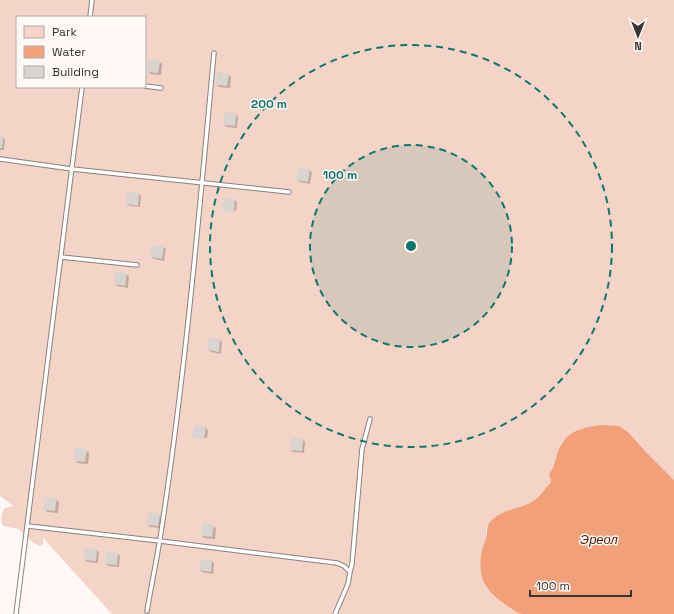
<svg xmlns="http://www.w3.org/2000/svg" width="674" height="614" font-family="'Space Grotesk',sans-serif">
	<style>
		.green { fill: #f4d4c6; fill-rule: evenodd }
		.water { fill: #f2a07a }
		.shadow { fill: #0003 }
		.building { fill: #dad4d1 }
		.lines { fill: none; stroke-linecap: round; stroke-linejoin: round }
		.lane-casing { stroke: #88827f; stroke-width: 5.5 }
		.lane { stroke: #fff; stroke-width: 3.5 }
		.ring { fill: none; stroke: #0f766e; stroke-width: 2; stroke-dasharray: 7 5 }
		.labels { text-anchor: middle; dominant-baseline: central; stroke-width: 3; stroke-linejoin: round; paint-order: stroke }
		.water-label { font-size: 13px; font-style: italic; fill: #4d1b00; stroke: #fff8f5 }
		.centre { fill: #0f766e; stroke: #fff8f5; stroke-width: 2 }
		.ring-label { font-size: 12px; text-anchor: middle; font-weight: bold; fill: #0f766e; stroke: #fff8f5; stroke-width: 3; stroke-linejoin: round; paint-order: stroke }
	</style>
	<rect width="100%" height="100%" fill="#fff8f5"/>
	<path class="green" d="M0 0H674V480L646 452 628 432 601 425 580 429 561 443 553 469 549 474 551 482 533 502 502 513 486 528V538L482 549 518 613 522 614H112L43 538V544L39 546 31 541 19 529 3 526C0 519 1 514 5 508L13 506 0 496ZM17 17H145V87H17Z"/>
	<path class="water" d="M601 425 619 426 628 432 646 452 674 480V614H522L518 613C492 596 475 585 482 550 483 546 485 542 486 538 488 530 485 526 493 519 504 509 519 509 532 502 539 498 545 488 551 482L549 474C554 468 555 462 557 454 565 431 580 428 601 425Z"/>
	<path class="shadow" d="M159 61 162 64 161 75 150 74 148 71Z
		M228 74 231 77 230 88 219 87 217 85Z
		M236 115 238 117 237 128 227 127 224 125Z
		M0 136H3L5 139 4 150H0Z
		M309 170 312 172 310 184 300 182 297 180Z
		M139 194 141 196 140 207 130 206 127 204Z
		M235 200 237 202 236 211 224 210V211L223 210Z
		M163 247 166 249 164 261 154 259 151 257Z
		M126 274 129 276 128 288 117 286 115 284Z
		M220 340 222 342 221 354 211 352 208 350Z
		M205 427 208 430 207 438 195 437V438L193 437Z
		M303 440 305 442 304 453 293 452 291 450Z
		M86 450 89 453 88 464 77 463 75 460Z
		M56 499 59 502 58 513 47 512 45 509Z
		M159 515 162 517 160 528 150 527 147 525Z
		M213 526 216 528 215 539 204 538 202 536Z
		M96 549 99 552 98 563 87 562 85 560Z
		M118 554 120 556 119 567 108 566 106 564Z
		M201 560 212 561 214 564 213 574 202 572 200 570Z"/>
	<path class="building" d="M148 59 160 61 158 73 147 72Z
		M217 72 229 74 227 86 216 85Z
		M225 112 236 114 235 126 223 125Z
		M0 135H4L2 148H0Z
		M298 168 310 169 308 182 296 180Z
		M127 192 139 193 138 206 126 204Z
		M223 198 235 199 234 212 222 211Z
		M152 245 164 246 162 259 150 257Z
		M115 272 127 273 125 286 114 284Z
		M208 338 220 339 219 352 207 350Z
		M194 425 206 426 204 439 192 438Z
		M291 437 303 439 302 451 290 450Z
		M75 448 87 449 85 462 74 461Z
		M45 497 57 498 55 511 44 510Z
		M148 512 160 514 158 526 146 525Z
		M202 523 214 525 212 537 201 536Z
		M85 547 97 549 96 561 84 560Z
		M106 551 118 553 117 565 105 564Z
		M200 559 212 560 211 572 199 570Z"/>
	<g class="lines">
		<g class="lane-casing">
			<path id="lane" d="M90 17 92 0
				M145 86 161 88
				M0 159 72 169 289 192
				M61 257 137 265
				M28 526 160 541 337 563 344 566 350 572 348 584 335 614
				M350 572 352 564 362 449 370 419
				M147 611C151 587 156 563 160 539 185 378 199 215 214 53
				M16 614 82 87"/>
		</g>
		<use href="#lane" class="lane"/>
	</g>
	<circle cx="411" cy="246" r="101" fill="#0f766e" fill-opacity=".12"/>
	<g class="ring">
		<circle cx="411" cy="246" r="101"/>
		<circle cx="411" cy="246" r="201"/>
	</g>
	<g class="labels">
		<g class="water-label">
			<text x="599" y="539">Эреол</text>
		</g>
	</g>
	<circle cx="411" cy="246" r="6" class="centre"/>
	<g class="ring-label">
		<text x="269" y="108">200 m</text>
		<text x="340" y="179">100 m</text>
	</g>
	<rect x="16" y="16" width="130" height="72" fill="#fff8f5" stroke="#afaaa7"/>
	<rect x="24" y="26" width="20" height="12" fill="#f4d4c6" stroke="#afaaa7"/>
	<text x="52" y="36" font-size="12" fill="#373433">Park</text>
	<rect x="24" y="46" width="20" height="12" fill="#f2a07a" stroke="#afaaa7"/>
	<text x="52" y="56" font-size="12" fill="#373433">Water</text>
	<rect x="24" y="66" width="20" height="12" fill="#dad4d1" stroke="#afaaa7"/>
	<text x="52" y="76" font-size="12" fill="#373433">Building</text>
	<g transform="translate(638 36) rotate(180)" stroke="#fff8f5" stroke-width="3" paint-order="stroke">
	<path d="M0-3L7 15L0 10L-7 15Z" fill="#373433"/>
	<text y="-6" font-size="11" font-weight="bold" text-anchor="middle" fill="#373433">N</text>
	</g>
	<path d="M530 590v6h101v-6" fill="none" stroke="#373433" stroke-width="2"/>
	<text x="536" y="590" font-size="12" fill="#373433" stroke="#fff8f5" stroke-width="3" paint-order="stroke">100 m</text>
</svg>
